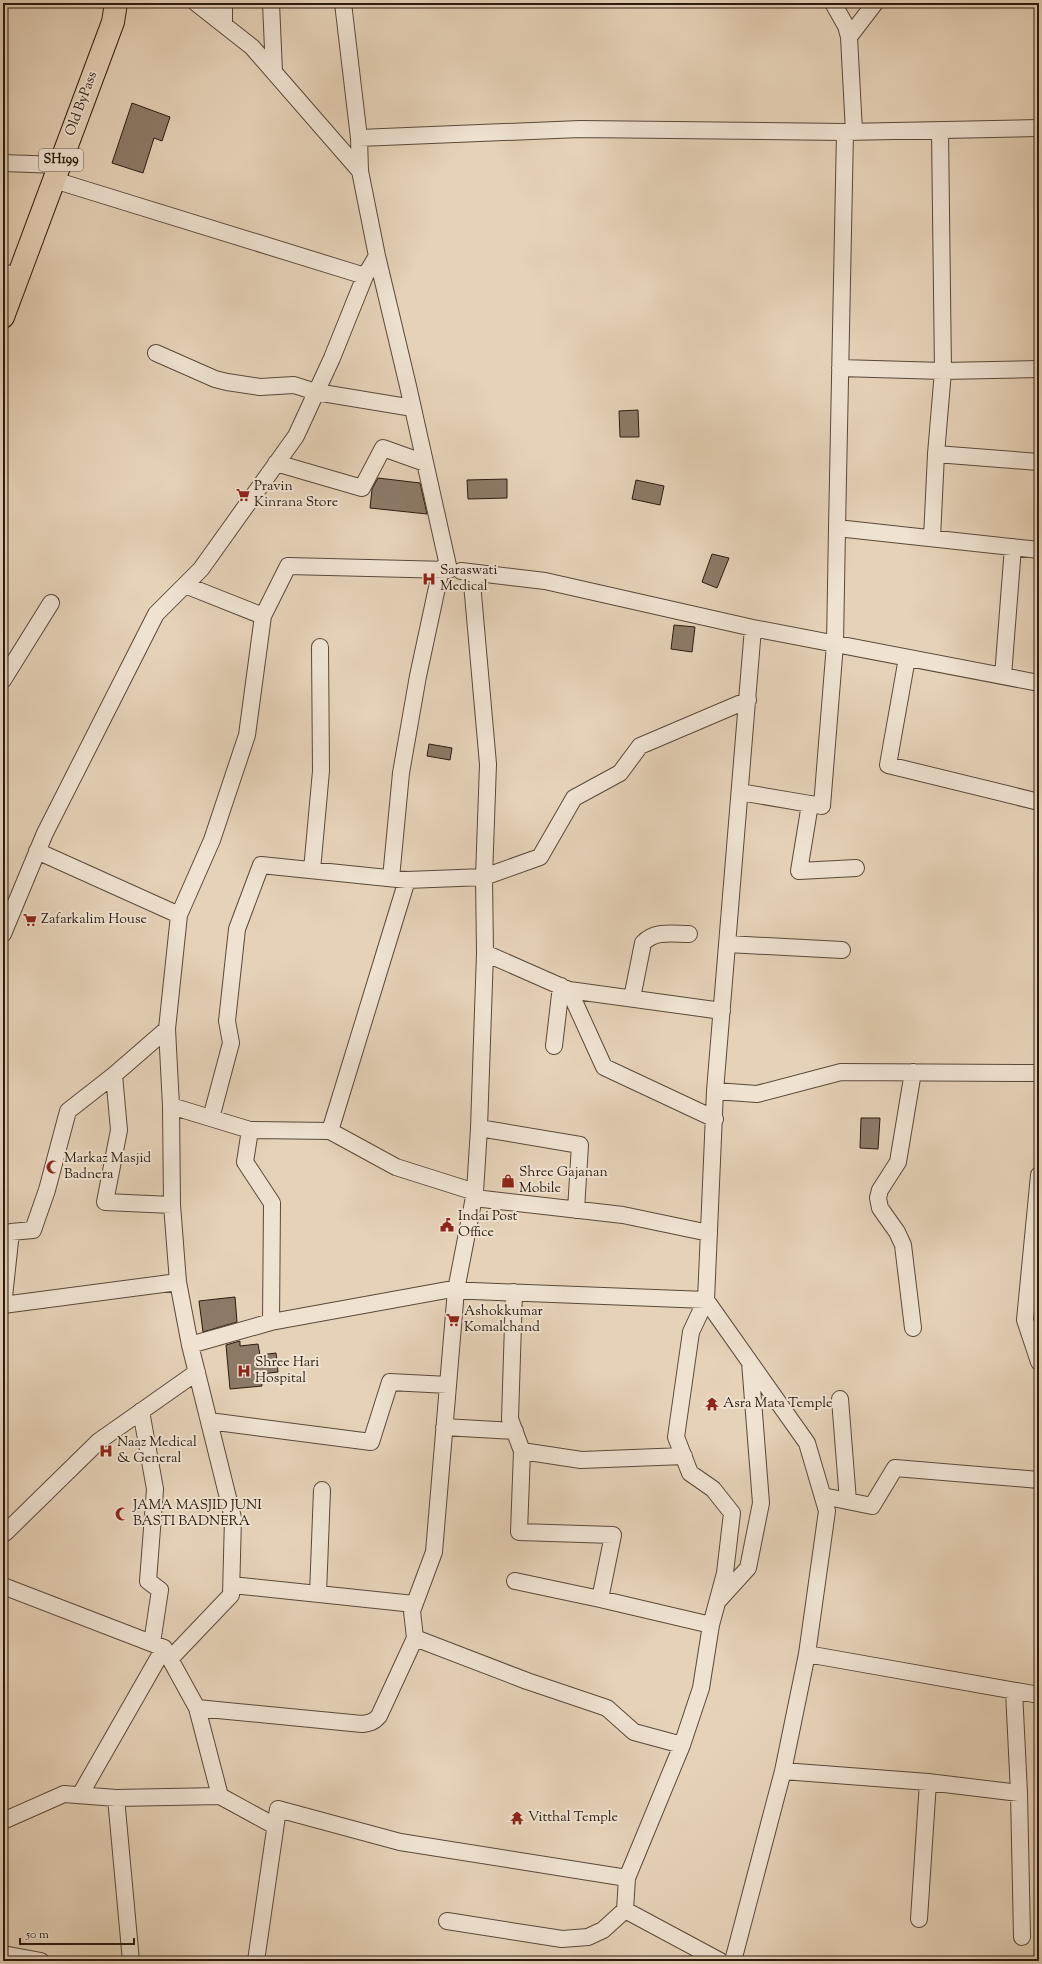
<svg xmlns="http://www.w3.org/2000/svg" width="1042" height="1964" font-family="'Sorts Mill Goudy',serif">
	<style>
		.building { fill: #8c7a67; stroke: #2b1b0f }
		.lines { fill: none; stroke-linecap: round; stroke-linejoin: round }
		.minor-casing { stroke: #5a4939; stroke-width: 18 }
		.highway-casing { stroke: #2b1b0f; stroke-width: 24 }
		.minor { stroke: #efe2d1; stroke-width: 16 }
		.highway { stroke: #e6d2b8; stroke-width: 22 }
		.labels { text-anchor: middle; dominant-baseline: central; stroke-width: 4; stroke-linejoin: round; paint-order: stroke }
		.shield { fill: #efe2d1; stroke: #665749; stroke-width: 1 }
		.shield-label { font-size: 13px; font-weight: bold; fill: #2b1b0f }
		.street-label { font-size: 14px; fill: #2b1b0f; stroke: #efe2d1 }
		.poi-label { font-size: 14px; fill: #2b1b0f; stroke: #efe2d1; text-anchor: start }
	</style>
	<rect width="100%" height="100%" fill="#e6d2b8"/>
	<filter id="stains"><feTurbulence type="fractalNoise" baseFrequency=".005" numOctaves="4"/><feColorMatrix values="0 0 0 0 .2 0 0 0 0 .09 0 0 0 0 .02 0 0 0 .5 -.17"/></filter>
	<radialGradient id="worn" r=".72"><stop offset=".6" stop-color="#630" stop-opacity="0"/><stop offset="1" stop-color="#630" stop-opacity=".3"/></radialGradient>
	<path class="building" d="M132 103 170 117 162 141 154 138 143 173 112 163Z
		M638 410 639 437H620L619 411Z
		M378 478 420 483 427 514 370 508 372 489Z
		M507 479V498L468 499 467 480Z
		M636 480 664 486 660 505 632 499Z
		M712 554 729 558 717 588 702 582Z
		M674 625 695 627 692 652 671 649Z
		M429 744 452 748 450 760 427 756Z
		M861 1118H880L878 1149 860 1148Z
		M235 1297 237 1322 203 1332 199 1301Z
		M240 1341V1346L258 1344 260 1355 276 1353 278 1372 261 1374 262 1386 230 1389 226 1345Z"/>
	<g class="lines">
		<g class="minor-casing">
			<path id="minor" d="M196 3 252 47 360 171
				M271 3 274 72
				M833 3 846 26 849 37 854 132
				M224 25V3
				M849 37 875 3
				M940 131 943 371 936 454 1039 462
				M845 132 837 528 1039 550
				M359 138 580 129 845 132 1039 128
				M3 163 59 165
				M54 180 365 276
				M3 273 19 275
				M156 353 215 379 227 382 260 387 294 385 316 392 413 408
				M840 368 943 371 1039 369
				M276 463 362 488 383 448 425 463
				M932 538 936 454
				M461 571 545 581 753 628 1039 683
				M471 572 488 764 484 877 485 953 479 1128 475 1192 456 1290 434 1552 412 1611 415 1638 527 1681 607 1708 634 1732 682 1745
				M185 585 263 616
				M907 658 888 765 1039 802
				M1003 676 1013 547
				M3 680 51 603
				M740 792 822 806 835 644 837 528
				M810 804 799 871 856 868
				M37 851 179 915
				M312 870 321 771 320 647
				M391 878 401 773 418 676 441 569
				M3 934 45 833 156 614 201 569 296 436 332 358 365 276 377 256
				M727 944 842 950
				M485 953 569 990 604 1067 715 1119
				M569 990 722 1011
				M632 998 643 943C655 930 673 934 689 934
				M554 1046 561 986
				M913 1072 898 1162 880 1190 878 1198 880 1208 897 1232 903 1245 913 1328
				M114 1075 119 1130 105 1202 172 1205
				M715 1091 757 1094 841 1072 1039 1073
				M171 1106 250 1130 245 1162 272 1203 271 1322
				M211 1118 231 1043 227 1021 237 929 261 865 407 880 484 877 540 857 574 798 620 773 640 746 748 700
				M479 1128 580 1145 576 1210
				M250 1130 330 1131 407 880
				M330 1131 396 1167 475 1192
				M1039 1175 1025 1320 1039 1362
				M474 1198 623 1215 709 1233
				M514 1292 510 1419 522 1451 519 1532 613 1535 600 1599 711 1625
				M3 1305 178 1282
				M3 1306 11 1232 33 1230 47 1190 68 1111 114 1075 167 1029
				M190 1345 271 1322 447 1290 706 1300 691 1332 676 1437 690 1473 713 1489 732 1513 725 1573 711 1625 701 1688 682 1745 627 1878 625 1910 720 1961
				M840 1399 848 1501
				M141 1411 155 1489 148 1581 160 1590 152 1643
				M209 1421 371 1442 390 1382 448 1385
				M444 1427 515 1431
				M522 1451 581 1460 684 1456
				M823 1496 872 1506 895 1468 1039 1480
				M5 1533 99 1441 197 1372
				M515 1581 600 1599
				M232 1585 414 1604
				M3 1586 164 1648 197 1708 220 1796
				M318 1594 322 1490
				M719 1600 748 1568 761 1503 750 1362
				M807 1654 1039 1695
				M170 1659 231 1595 233 1518 190 1345 178 1282 172 1205 171 1106 167 1029 179 915 212 840 247 735 263 616 288 566 449 570 408 386 377 256 360 171 359 138 343 3
				M1014 1691 1019 1793 1022 1937
				M197 1708 362 1724C370 1723 374 1722 379 1716L415 1638
				M783 1771 928 1782 1019 1793
				M80 1795 164 1648
				M116 1798 131 1961
				M3 1821 64 1794 116 1798 220 1796 275 1826
				M919 1919 928 1782
				M447 1921 562 1939 588 1937 603 1930 625 1910
				M3 1954 41 1961
				M256 1961 278 1809 400 1842 627 1878
				M733 1961 783 1771 807 1654 827 1511 807 1443 706 1300 715 1091 753 628"/>
		</g>
		<g class="highway-casing">
			<path id="highway" d="M3 317 113 22 116 3"/>
		</g>
		<use href="#minor" class="minor"/>
		<use href="#highway" class="highway"/>
	</g>
	<defs>
		<g id="supermarket-bare" transform="scale(1.08)"><path d="M-6-5.5h2.5l.6 2H6L4.5 2H-2.5L-4.4-4H-6ZM-1.5 3.2a1.3 1.3 0 1 0 .1 0ZM3 3.2a1.3 1.3 0 1 0 .1 0Z" fill="#8f2418" stroke="#efe2d1" stroke-width="2.5" paint-order="stroke"/></g>
		<g id="hospital-bare" transform="scale(1.08)"><path d="M-5-5h3v3.5h4V-5h3V5h-3V1.5h-4V5h-3Z" fill="#8f2418" stroke="#efe2d1" stroke-width="2.5" paint-order="stroke"/></g>
		<g id="mosque-bare" transform="scale(1.08)"><path d="M3.5-4.9A6 6 0 1 0 3.5 4.9A5 5 0 1 1 3.5-4.9Z" fill="#8f2418" stroke="#efe2d1" stroke-width="2.5" paint-order="stroke"/></g>
		<g id="shop-bare" transform="scale(1.08)"><path d="M-5-2.5h2.3a2.7 3.5 0 0 1 5.4 0H5L5.5 6h-11ZM-1.5-2.5h3a1.5 2.3 0 0 0-3 0Z" fill="#8f2418" stroke="#efe2d1" stroke-width="2.5" paint-order="stroke"/></g>
		<g id="civic-bare" transform="scale(1.08)"><path d="M-.6-6.5H3V-4.5H.6V-3L4-1V1h2V6H-6V1h2V-1L-.6-3ZM-1.2 2.5V6h2.4V2.5Z" fill="#8f2418" stroke="#efe2d1" stroke-width="2.5" paint-order="stroke"/></g>
		<g id="temple-bare" transform="scale(1.08)"><path d="M0-6L5-2H3V0L6.5 2.5H4V6H1.5V3h-3V6H-4V2.5H-6.5L-3 0V-2H-5Z" fill="#8f2418" stroke="#efe2d1" stroke-width="2.5" paint-order="stroke"/></g>
	</defs>
	<g fill-rule="evenodd">
		<use href="#supermarket-bare" x="243" y="495"/>
		<use href="#hospital-bare" x="429" y="579"/>
		<use href="#supermarket-bare" x="30" y="920"/>
		<use href="#mosque-bare" x="53" y="1167"/>
		<use href="#shop-bare" x="508" y="1181"/>
		<use href="#civic-bare" x="447" y="1225"/>
		<use href="#supermarket-bare" x="453" y="1320"/>
		<use href="#hospital-bare" x="244" y="1371"/>
		<use href="#temple-bare" x="712" y="1404"/>
		<use href="#hospital-bare" x="106" y="1451"/>
		<use href="#mosque-bare" x="122" y="1514"/>
		<use href="#temple-bare" x="517" y="1818"/>
	</g>
	<g class="labels">
		<rect class="shield" x="39" y="149" width="44" height="22" rx="3"/>
		<g class="shield-label">
			<text x="61" y="160">SH199</text>
		</g>
		<g class="street-label">
			<text transform="translate(82 104) rotate(-70)">Old ByPass</text>
		</g>
		<g class="poi-label">
			<text x="254" y="487">Pravin<tspan x="254" dy="16">Kinrana Store</tspan></text>
			<text x="440" y="571">Saraswati<tspan x="440" dy="16">Medical</tspan></text>
			<text x="41" y="920">Zafarkalim House</text>
			<text x="64" y="1159">Markaz Masjid<tspan x="64" dy="16">Badnera</tspan></text>
			<text x="519" y="1173">Shree Gajanan<tspan x="519" dy="16">Mobile</tspan></text>
			<text x="458" y="1217">Indai Post<tspan x="458" dy="16">Office</tspan></text>
			<text x="464" y="1312">Ashokkumar<tspan x="464" dy="16">Komalchand</tspan></text>
			<text x="255" y="1363">Shree Hari<tspan x="255" dy="16">Hospital</tspan></text>
			<text x="723" y="1404">Asra Mata Temple</text>
			<text x="117" y="1443">Naaz Medical<tspan x="117" dy="16">&amp; General</tspan></text>
			<text x="133" y="1506">JAMA MASJID JUNI<tspan x="133" dy="16">BASTI BADNERA</tspan></text>
			<text x="528" y="1818">Vitthal Temple</text>
		</g>
	</g>
	<rect width="1042" height="1964" fill="none" stroke="#e6d2b8" stroke-width="16"/>
	<rect x="4" y="4" width="1034" height="1956" fill="none" stroke="#2b1b0f" stroke-width="2"/>
	<rect x="8" y="8" width="1026" height="1948" fill="none" stroke="#2b1b0f"/>
	<path d="M20 1938v6h114v-6" fill="none" stroke="#2b1b0f" stroke-width="2"/>
	<text x="26" y="1938" font-size="12" fill="#2b1b0f" stroke="#efe2d1" stroke-width="3" paint-order="stroke">50 m</text>
	<rect width="100%" height="100%" filter="url(#stains)"/>
	<rect width="100%" height="100%" fill="url(#worn)"/>
</svg>
